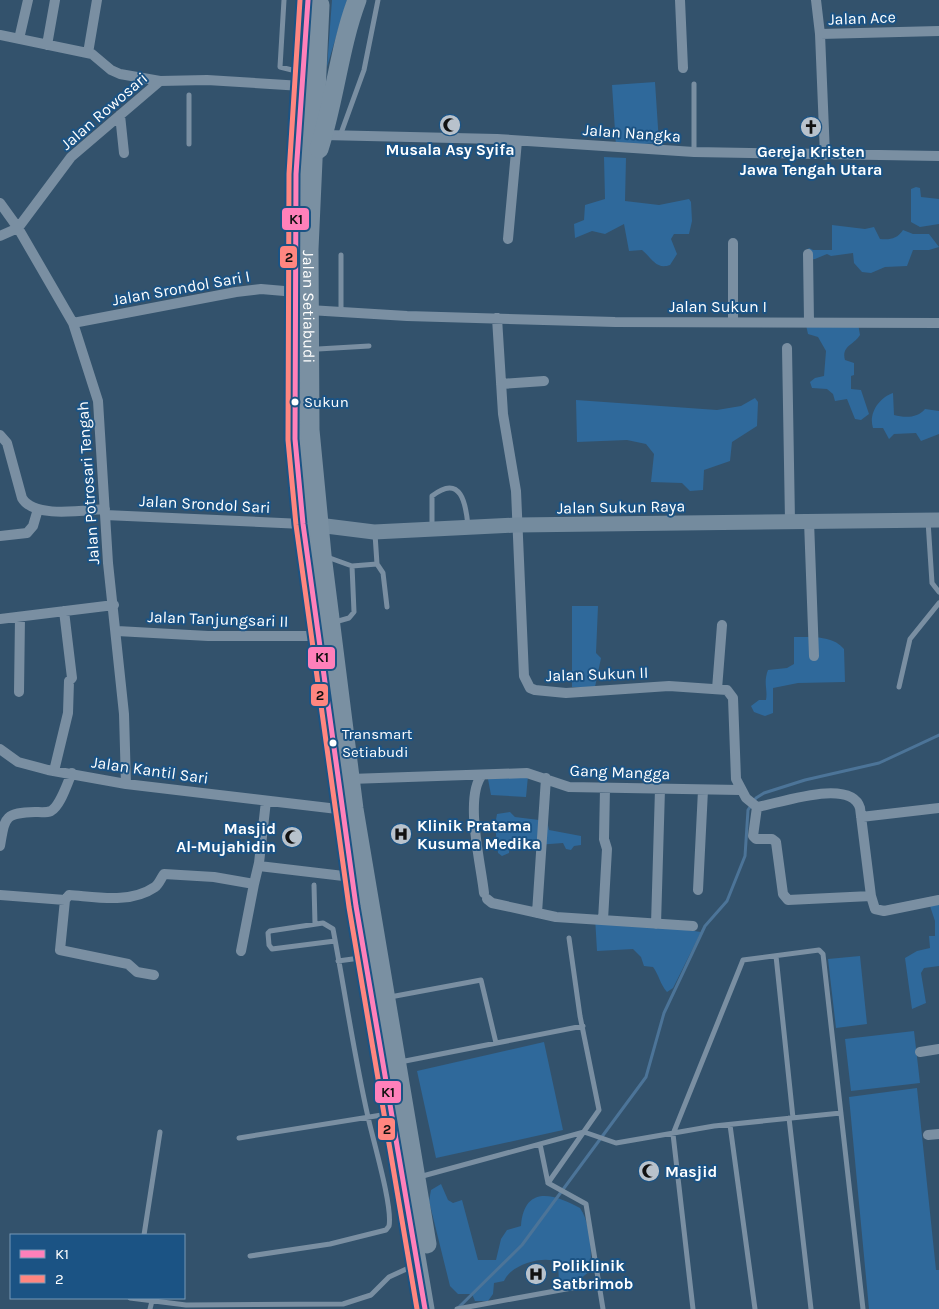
<svg xmlns="http://www.w3.org/2000/svg" width="939" height="1309" font-family="Karla,sans-serif">
	<style>
		.green { fill: #2f699b }
		.lines { fill: none; stroke-linecap: round; stroke-linejoin: round }
		.stream { stroke: #4c7498; stroke-width: 3 }
		.lane { stroke: #7a8fa2; stroke-width: 5 }
		.street { stroke: #7a8fa2; stroke-width: 10 }
		.secondary { stroke: #748b9e; stroke-width: 15 }
		.highway { stroke: #7a90a2; stroke-width: 19 }
		.bus-1-casing { stroke: #1b5384; stroke-width: 9 }
		.bus-2-casing { stroke: #1b5384; stroke-width: 9 }
		.bus-1 { stroke: #ff80ba; stroke-width: 5 }
		.bus-2 { stroke: #ff8680; stroke-width: 5 }
		.bus-dot { fill: #fff; stroke: #1b5384; stroke-width: 2 }
		.labels { text-anchor: middle; dominant-baseline: central; stroke-width: 4; stroke-linejoin: round; paint-order: stroke }
		.bus-label { font-size: 15px; fill: #fff; stroke: #1b5384; text-anchor: start }
		.street-label { font-size: 16px; fill: #fff; stroke: #1b5384 }
		.poi-label { font-size: 16px; font-weight: bold; fill: #fff; stroke: #1b5384; text-anchor: start }
		.line-badge { stroke: #1b5384; stroke-width: 2 }
		.pale-badge-label { font-size: 14px; text-anchor: middle; font-weight: bold; fill: #111 }
	</style>
	<rect width="100%" height="100%" fill="#33526c"/>
	<path class="green" d="M332 0H347L327 67Z
		M655 82 659 143 616 146 612 85Z
		M604 157 626 158 625 201 659 205 689 199 691 202 692 221 689 234H674L671 239 677 254 670 265C656 270 652 258 642 250L629 251 624 224 605 234 592 231 575 238 574 224 584 220 585 205 605 199Z
		M916 187 920 188 921 197 939 199V224L920 227 911 222V189Z
		M832 225 865 229 874 227 880 239C890 240 897 239 903 230L913 234H929L939 247 929 250H913L907 266 885 267 871 273 862 272 854 263 853 253 831 256 827 254 815 259 808 260 803 255 809 248 813 250H832Z
		M858 323 860 335C854 345 841 346 845 360L854 363V375L851 376V389L861 390 869 414 861 420 855 419 847 399 835 401 833 394 827 389 812 388 810 382 815 378 824 376 826 351 818 337 808 334 806 325Z
		M893 393 894 415C905 418 918 418 925 409L939 411V434L921 441 916 433 894 434 889 439 883 428H873C868 413 880 397 893 393Z
		M755 398 758 402 757 426 732 442 730 461 704 470 703 490 690 491 682 483 651 482 654 454 646 444 627 440 577 442 576 400 717 410 741 406Z
		M572 606H598L596 653 601 658 595 687H572Z
		M794 637C810 637 833 635 844 649L845 682 798 683 773 688V713L765 716 754 712 751 706 759 700H766C768 689 763 683 768 670L787 668 794 664Z
		M528 776 526 797 491 795 488 779Z
		M510 812 515 817 547 821 549 830 581 836V845L574 846 571 850 566 849 563 843 536 845 533 840H510L509 853 502 856 498 853 495 825 497 814Z
		M939 902V966L924 968 921 973 926 1003 912 1009 905 958 917 951 930 948 929 936H935V921L930 906Z
		M595 917 701 932 673 988 667 992C660 984 659 975 653 967L644 966 641 957 633 949 597 951Z
		M860 956 867 1024 836 1028 828 959Z
		M914 1031 920 1083 851 1091 845 1039Z
		M544 1042 563 1130 436 1158 417 1071Z
		M917 1088 936 1270H939V1309H869L849 1097Z
		M441 1184 448 1200 453 1203 462 1200 478 1260H496L501 1239 507 1230 521 1226C524 1184 555 1194 580 1208 591 1224 592 1253 590 1271L575 1283 564 1285 559 1282 558 1262C543 1255 510 1265 504 1281L494 1283 493 1294 488 1301H475L472 1294H458L450 1286 429 1201 431 1190Z"/>
	<g class="lines">
		<path class="stream" d="M457 1309 522 1245 646 1077 664 1013 705 926 727 901 745 856 748 810 756 798 764 793 805 780 879 763 939 735"/>
		<path class="lane" d="M284 0 280 67 300 72
			M189 95V144
			M340 136 364 70 378 0
			M694 152V84
			M341 255V312
			M318 349 369 346
			M928 521 932 583 939 592
			M432 529V496C461 473 466 504 468 526
			M327 557 352 566 377 564 375 534
			M377 564 383 573 387 607
			M335 622 349 618 354 612 352 566
			M899 687 910 639 939 603
			M314 885 315 924
			M776 956 793 1118
			M338 961 360 958
			M390 997 481 980 496 1043
			M400 1062 583 1026
			M789 1118 811 1309
			M730 1125 755 1309
			M239 1138 388 1114
			M540 1144 548 1183
			M419 1177 584 1132 616 1143 714 1126 841 1113
			M548 1183 599 1110 580 1016 569 938
			M548 1183 586 1204 603 1309
			M144 1235 160 1132
			M250 1256 330 1244 386 1230 389 1226C393 1207 373 1140 368 1117 354 1055 345 992 333 929L323 923 270 931 268 933 269 945 272 949 335 941
			M130 1298 186 1305 343 1304 371 1295 389 1277 413 1266
			M150 1309 152 1301
			M457 1309 599 1283
			M693 1309 673 1134 743 960 819 950 823 954 863 1309"/>
		<path class="street" d="M680 0 683 68
			M816 0 820 34 939 31
			M820 34 825 155
			M0 35 92 54 111 70 120 74 160 81 207 80 302 86
			M19 39 28 0
			M47 45 55 0
			M88 53 97 0
			M120 115 124 153
			M324 135 497 139 694 152 939 156
			M0 203 18 228 73 323 98 401 108 563 124 714 126 784
			M0 236 18 228 71 157 160 81
			M508 239 517 141
			M808 254 809 321
			M309 310 407 316 615 322 939 323
			M497 318 503 414 516 491 524 676 530 688 535 690 566 693 669 686 727 690 733 698 736 779 746 798 757 807C777 804 851 777 860 808L871 896 875 909 884 911 939 900
			M733 321V243
			M73 323 236 292 261 289 296 292
			M787 348 790 521
			M501 384 544 381
			M0 435 7 443 22 498C34 519 84 510 105 509
			M105 515 303 524
			M809 521 814 656
			M0 536 27 533 33 526 38 509
			M0 619 114 605
			M117 631 208 636H318
			M717 689 722 625
			M19 692 20 617
			M0 749 18 762 48 770 126 784 346 810
			M54 771 68 713 69 681 72 678 64 611
			M482 775C464 797 481 864 484 893
			M350 779 527 773 569 787 740 790
			M757 807 753 836 756 839H772L776 842 783 894 788 900 871 896
			M861 817 939 808
			M0 846C5 817 4 813 35 812 39 812 46 813 51 811 61 805 67 783 72 773
			M259 866 352 877
			M698 890 703 790
			M0 895 65 900 69 895C97 897 130 904 155 887 159 884 161 878 164 874L214 877 254 884 259 863 266 801
			M487 899 492 903 556 917 693 926
			M65 900 60 950 128 964 137 972 154 975
			M537 913 546 778
			M603 920 607 849 604 839 605 788
			M656 924 660 789
			M241 951 254 884
			M920 1052 939 1049
			M928 1135 939 1134"/>
		<path class="secondary" d="M310 524 374 532 516 525 939 520"/>
		<g class="highway">
			<path d="M308 0 296 174 295 439 303 524 356 906 425 1309"/>
			<path id="s1" d="M320 5 309 249 310 430 322 555 354 809 427 1244"/>
			<path d="M319 149C335 100 339 48 357 0"/>
		</g>
		<g class="bus-1-casing">
			<path id="bus-1" d="M308 0 296 174 295 439 303 524 356 906 425 1309"/>
		</g>
		<g class="bus-2-casing">
			<path id="bus-2" d="M300 0 289 174 288 440 296 525 349 907 417 1309"/>
		</g>
		<use href="#bus-1" class="bus-1"/>
		<use href="#bus-2" class="bus-2"/>
	</g>
	<defs>
		<g id="mosque-disc" transform="scale(1.125)"><circle r="9.5" fill="#b8c2cc" stroke="#1b5384"/><path d="M3.5-4.9A6 6 0 1 0 3.5 4.9A5 5 0 1 1 3.5-4.9Z" fill="#111"/></g>
		<g id="church-disc" transform="scale(1.125)"><circle r="9.5" fill="#b8c2cc" stroke="#1b5384"/><path d="M-1.2-6h2.4v3.5h3.3v2.4h-3.3V6h-2.4V-.1h-3.3v-2.4h3.3Z" fill="#111"/></g>
		<g id="hospital-disc" transform="scale(1.125)"><circle r="9.5" fill="#b8c2cc" stroke="#1b5384"/><path d="M-5-5h3v3.5h4V-5h3V5h-3V1.5h-4V5h-3Z" fill="#111"/></g>
	</defs>
	<g fill-rule="evenodd">
		<use href="#mosque-disc" x="450" y="125"/>
		<use href="#church-disc" x="811" y="127"/>
		<use href="#hospital-disc" x="401" y="834"/>
		<use href="#mosque-disc" x="292" y="837"/>
		<use href="#mosque-disc" x="649" y="1171"/>
		<use href="#hospital-disc" x="536" y="1274"/>
	</g>
	<g class="bus-dot">
		<circle cx="295" cy="402" r="4.5"/>
		<circle cx="333" cy="743" r="4.5"/>
	</g>
	<g class="labels">
		<g class="bus-label">
			<text x="304" y="402">Sukun</text>
			<text x="342" y="734">Transmart<tspan x="342" dy="18">Setiabudi</tspan></text>
		</g>
		<g class="street-label">
			<text transform="translate(862 18) rotate(-2)">Jalan Ace</text>
			<text transform="translate(104 111) rotate(-41)">Jalan Rowosari</text>
			<text transform="translate(632 133) rotate(4)">Jalan Nangka</text>
			<text transform="translate(181 288) rotate(-10)">Jalan Srondol Sari I</text>
			<text x="718" y="306">Jalan Sukun I</text>
			<text stroke="none"><textPath href="#s1" startOffset="302">Jalan Setiabudi</textPath></text>
			<text transform="translate(88 483) rotate(-94)">Jalan Potrosari Tengah</text>
			<text transform="translate(205 504) rotate(3)">Jalan Srondol Sari</text>
			<text transform="translate(621 507) rotate(-1)">Jalan Sukun Raya</text>
			<text transform="translate(218 619) rotate(2)">Jalan Tanjungsari II</text>
			<text transform="translate(597 674) rotate(-2)">Jalan Sukun II</text>
			<text transform="translate(150 770) rotate(8)">Jalan Kantil Sari</text>
			<text transform="translate(620 772) rotate(2)">Gang Mangga</text>
		</g>
		<g class="poi-label">
			<text x="450" y="149" text-anchor="middle">Musala Asy Syifa</text>
			<text x="811" y="151" text-anchor="middle">Gereja Kristen<tspan x="811" dy="18">Jawa Tengah Utara</tspan></text>
			<text x="417" y="825">Klinik Pratama<tspan x="417" dy="18">Kusuma Medika</tspan></text>
			<text x="276" y="828" text-anchor="end">Masjid<tspan x="276" dy="18">Al-Mujahidin</tspan></text>
			<text x="665" y="1171">Masjid</text>
			<text x="552" y="1265">Poliklinik<tspan x="552" dy="18">Satbrimob</tspan></text>
		</g>
	</g>
	<g class="line-badge">
		<rect x="281" y="207" width="29" height="24" rx="5" fill="#ff80ba"/>
		<rect x="279" y="245" width="19" height="24" rx="5" fill="#ff8680"/>
		<rect x="307" y="646" width="29" height="24" rx="5" fill="#ff80ba"/>
		<rect x="310" y="683" width="19" height="24" rx="5" fill="#ff8680"/>
		<rect x="374" y="1080" width="28" height="24" rx="5" fill="#ff80ba"/>
		<rect x="377" y="1117" width="19" height="24" rx="5" fill="#ff8680"/>
	</g>
	<g class="pale-badge-label">
		<text x="296" y="224">K1</text>
		<text x="289" y="262">2</text>
		<text x="322" y="662">K1</text>
		<text x="320" y="700">2</text>
		<text x="388" y="1097">K1</text>
		<text x="387" y="1134">2</text>
	</g>
	<rect x="10" y="1234" width="175" height="65" fill="#1b5384" stroke="#7698b5"/>
	<rect x="20" y="1250" width="25" height="8" fill="#ff80ba" stroke="#7698b5"/>
	<text x="55" y="1259" font-size="15" fill="#ffffff">K1</text>
	<rect x="20" y="1275" width="25" height="8" fill="#ff8680" stroke="#7698b5"/>
	<text x="55" y="1284" font-size="15" fill="#ffffff">2</text>
</svg>
